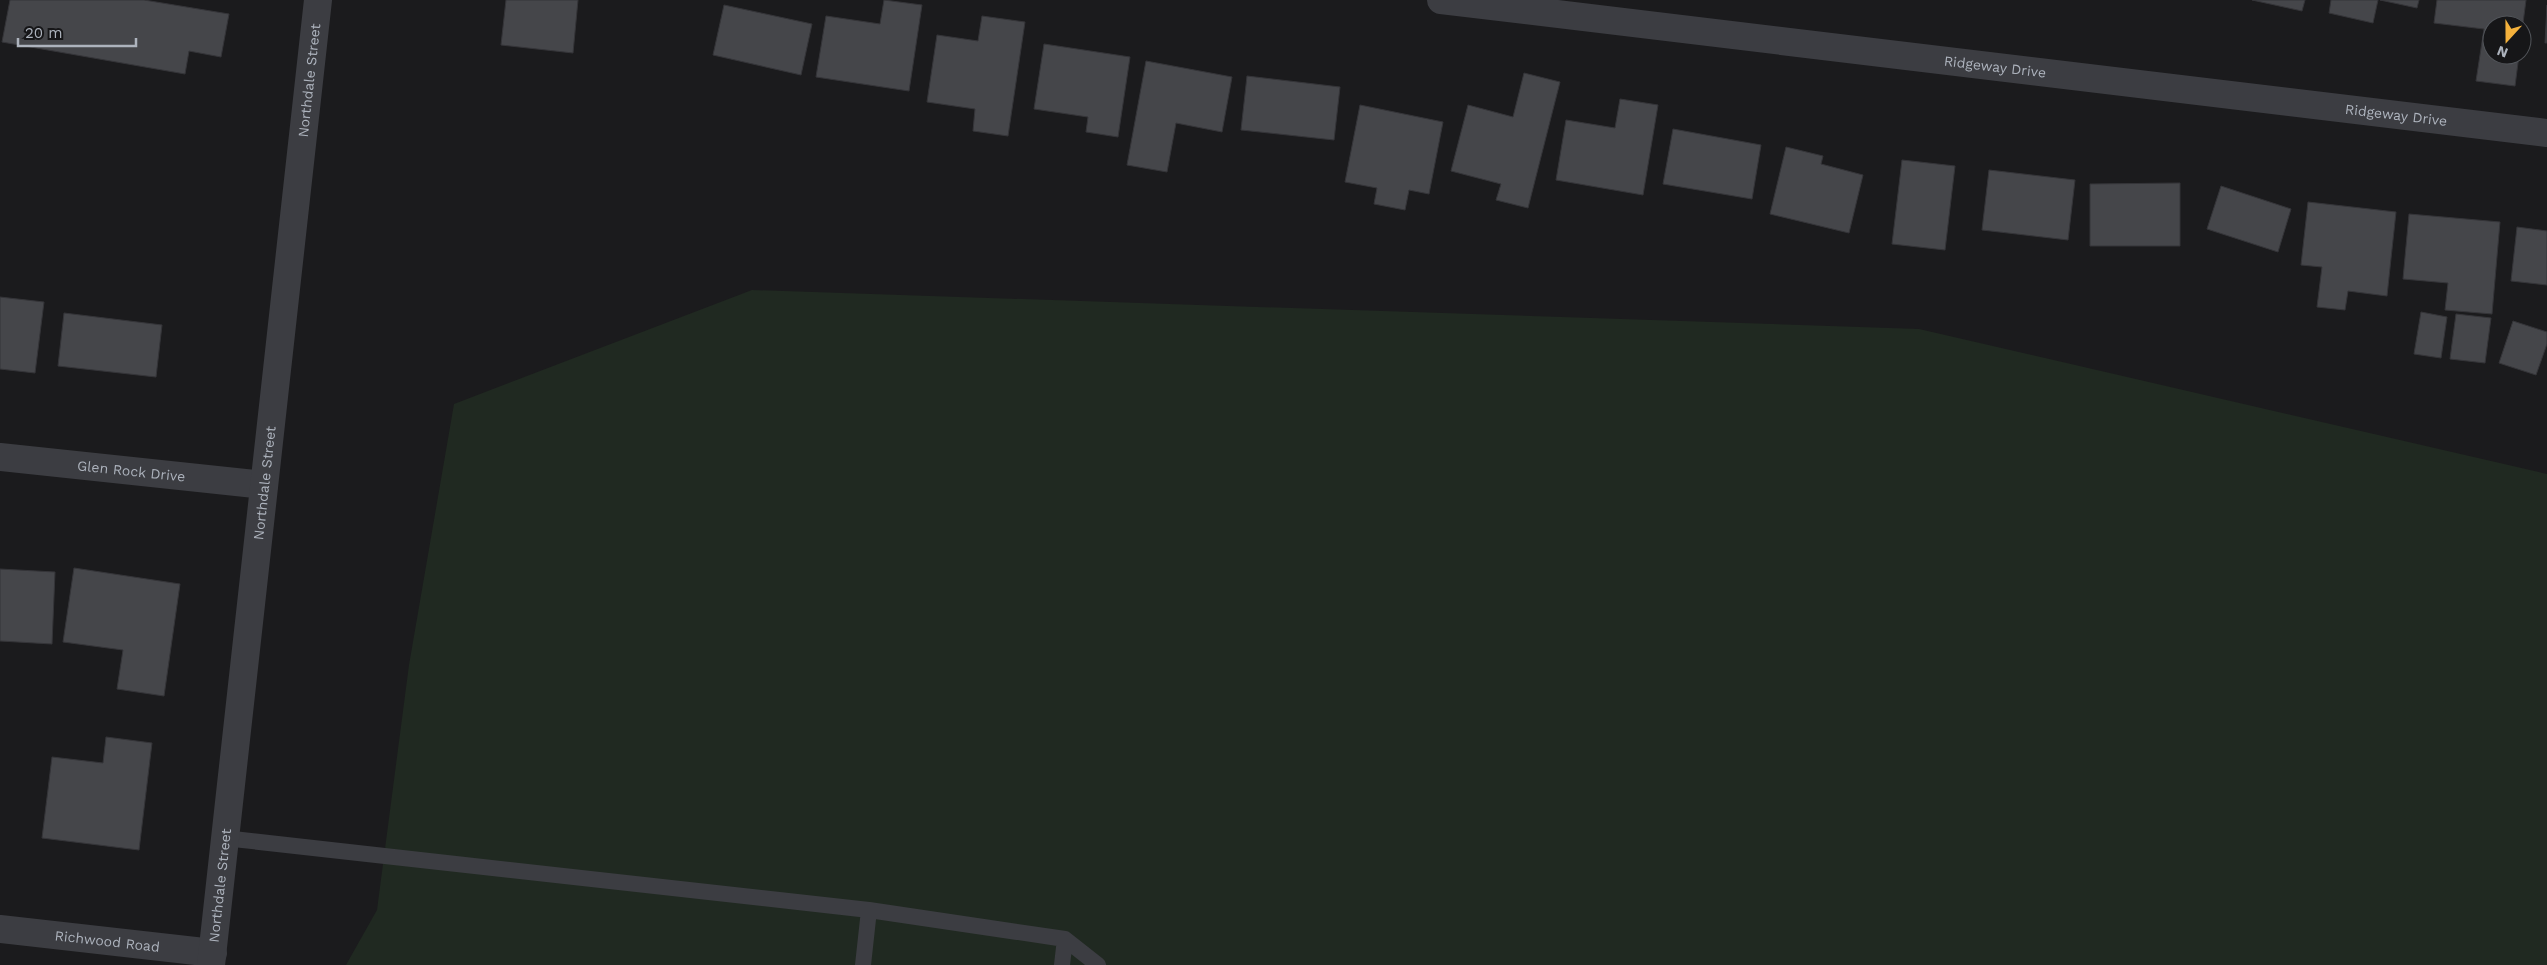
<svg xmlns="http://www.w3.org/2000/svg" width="2547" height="965" font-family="'Work Sans',sans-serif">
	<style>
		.green { fill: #202921 }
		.building { fill: #45464a; stroke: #353539 }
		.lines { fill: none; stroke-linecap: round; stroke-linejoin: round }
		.service { stroke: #3c3d42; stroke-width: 16 }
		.minor { stroke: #3c3d42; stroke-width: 28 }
		.labels { text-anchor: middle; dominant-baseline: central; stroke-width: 4.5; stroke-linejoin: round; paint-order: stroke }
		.street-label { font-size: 14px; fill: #adb3bd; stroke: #161618 }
	</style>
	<rect width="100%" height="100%" fill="#1b1b1d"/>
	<path class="green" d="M752 290 1919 329 2547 474V965H346L377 910 409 665 454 404Z"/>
	<path class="building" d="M10 0H144L229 14 221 57 189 51 185 74 2 42Z
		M506 0H578L573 53 501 45Z
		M884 0 922 5 909 91 816 77 826 16 880 24Z
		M2252 0H2305L2302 11Z
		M2331 0H2378L2373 23 2329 13Z
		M2380 0H2419L2417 8Z
		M2437 0H2526L2522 31V25H2492V55H2519L2515 86 2476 81 2484 29 2434 23Z
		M724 5 812 24 801 75 713 55Z
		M2547 5V43H2545Z
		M982 16 1025 22 1008 136 973 131 975 109 927 102 937 35 978 41Z
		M1044 44 1130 57 1118 137 1086 132 1088 117 1034 109Z
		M1146 61 1232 77 1222 132 1176 123 1167 172 1127 165Z
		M1524 73 1560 82 1528 208 1496 200 1501 184 1451 171 1468 105 1513 117Z
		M1247 76 1340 87 1334 140 1241 130Z
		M1620 99 1658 105 1643 195 1556 180 1566 120 1615 128Z
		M1360 105 1443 122 1429 194 1409 190 1405 210 1374 204 1377 188 1345 182Z
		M1673 129 1761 145 1752 199 1663 184Z
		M1786 147 1823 156 1821 164 1863 175 1849 233 1770 214Z
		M1902 160 1955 166 1945 250 1892 244Z
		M1989 170 2075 180 2068 240 1982 230Z
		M2180 183V246H2090V184Z
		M2221 186 2291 209 2278 252 2207 229Z
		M2308 202 2396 212 2387 296 2348 291 2345 310 2317 307 2322 267 2301 265Z
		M2409 214 2500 222 2492 314 2445 310 2448 283 2403 279Z
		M2517 227 2547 231V285L2511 281Z
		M0 297 44 302 35 373 0 369Z
		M2421 312 2447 317 2441 358 2414 354Z
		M64 313 162 325 156 377 58 366Z
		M2456 314 2491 318 2485 363 2450 359Z
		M2513 321 2547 332V344L2536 375 2499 363Z
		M74 568 180 584 164 696 117 689 123 650 63 642Z
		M0 569 55 572 52 644 0 641Z
		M106 737 152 743 139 850 42 838 52 757 103 763Z"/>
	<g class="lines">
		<path class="service" d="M224 838 869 910 863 965
			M869 910 1065 939 1098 965
			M1062 965 1065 939"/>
		<g class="minor">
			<path id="s1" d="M1441 0 2547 133"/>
			<path id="s2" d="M0 457 264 485"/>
			<path id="s3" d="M0 929 213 953"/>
			<path id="s4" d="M211 965 318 0"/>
		</g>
	</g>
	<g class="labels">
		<g class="street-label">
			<text stroke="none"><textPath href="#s1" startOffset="558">Ridgeway Drive</textPath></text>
			<text stroke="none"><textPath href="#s4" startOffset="890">Northdale Street</textPath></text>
			<text stroke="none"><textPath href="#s1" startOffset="962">Ridgeway Drive</textPath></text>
			<text stroke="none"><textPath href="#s2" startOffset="132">Glen Rock Drive</textPath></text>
			<text stroke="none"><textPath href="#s4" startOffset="485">Northdale Street</textPath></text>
			<text stroke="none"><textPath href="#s4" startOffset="80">Northdale Street</textPath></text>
			<text stroke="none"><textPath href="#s3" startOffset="108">Richwood Road</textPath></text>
		</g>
	</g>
	<g transform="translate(2507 40) rotate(201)"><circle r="24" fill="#161618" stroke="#52555a"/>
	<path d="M0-4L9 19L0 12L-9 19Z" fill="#f4b13c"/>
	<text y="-8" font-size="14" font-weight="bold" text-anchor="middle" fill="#adb3bd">N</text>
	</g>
	<path d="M18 38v8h118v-8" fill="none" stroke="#adb3bd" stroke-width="2.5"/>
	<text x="25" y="38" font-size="15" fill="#adb3bd" stroke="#161618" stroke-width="4" paint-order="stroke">20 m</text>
</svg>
